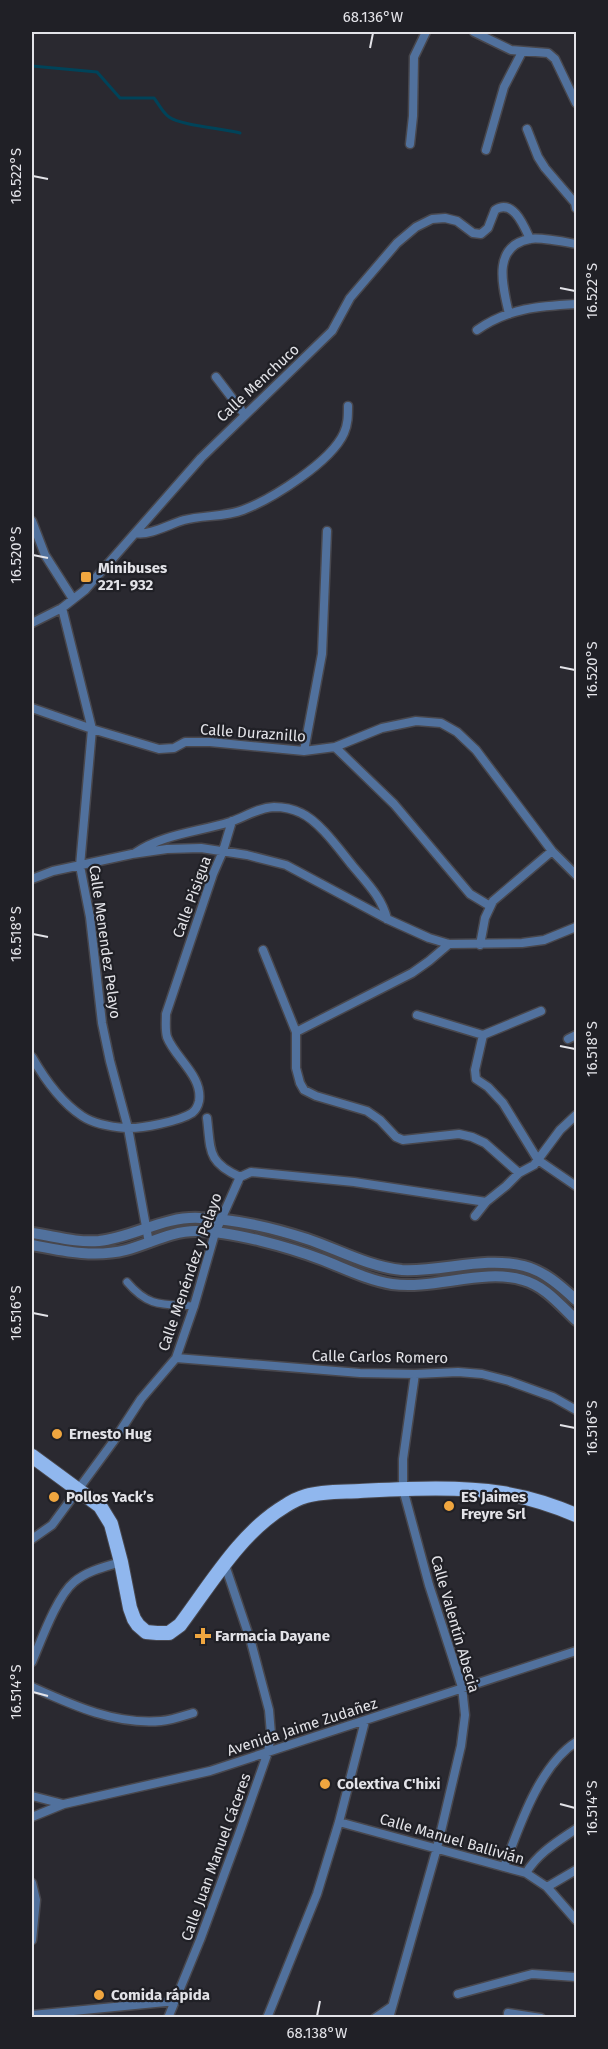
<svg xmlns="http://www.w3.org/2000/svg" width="608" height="2049" font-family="'Fira Sans',sans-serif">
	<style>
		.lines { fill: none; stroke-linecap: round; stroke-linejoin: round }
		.stream { stroke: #004359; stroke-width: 3 }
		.pedestrian-casing { stroke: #48474d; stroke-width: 10 }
		.minor-casing { stroke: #48474d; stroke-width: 11 }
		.tertiary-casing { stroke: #48474d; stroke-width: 14 }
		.primary-casing { stroke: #48474d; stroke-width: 16 }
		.pedestrian { stroke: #51719d; stroke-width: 7 }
		.minor { stroke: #51719d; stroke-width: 8 }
		.tertiary { stroke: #51719d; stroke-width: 10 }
		.primary { stroke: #90b7ee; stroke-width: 14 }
		.ticks { fill: none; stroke: #e3e3e8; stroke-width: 2 }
		.poi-dot { fill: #f0a63f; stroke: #202026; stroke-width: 2 }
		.labels { text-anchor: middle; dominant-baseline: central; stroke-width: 4.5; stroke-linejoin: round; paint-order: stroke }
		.street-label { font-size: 15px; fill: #e3e3e8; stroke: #202026 }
		.poi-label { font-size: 15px; font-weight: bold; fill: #e3e3e8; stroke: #202026; text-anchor: start }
		.neatline { fill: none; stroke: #e3e3e8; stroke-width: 2 }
		.ticks-label { font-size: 15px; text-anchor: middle; fill: #e3e3e8 }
	</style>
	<rect width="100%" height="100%" fill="#2a2930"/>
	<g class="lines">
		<path class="stream" d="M32 66 97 72 120 98H154C158 103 163 113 169 117 182 126 223 128 240 133"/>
		<g class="pedestrian-casing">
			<path id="pedestrian" d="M127 1282C149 1308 163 1304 194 1306"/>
		</g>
		<g class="minor-casing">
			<path id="minor" d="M474 32 511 50 548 53 555 59 576 103
				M527 129 538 157 545 168 575 203 576 208
				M410 144 413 116 414 57 426 32
				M486 150 504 87 522 52
				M509 314C503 287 491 246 530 239 539 237 565 242 576 244
				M477 330C508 308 540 306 576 304
				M216 377 245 415
				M32 521 45 555 73 599
				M136 533C149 536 170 524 184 520 203 515 225 517 243 510 272 499 331 462 344 433 348 424 348 416 348 406
				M62 608 92 729 80 866 90 917 102 1023 110 1061 128 1128 149 1243
				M32 623 62 608 85 590 201 458 332 331 350 298 397 243 416 227 432 219 445 218 457 221 473 233 481 234 488 228 495 210C513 198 524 226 530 239
				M32 708 92 729 159 749 174 748 185 742H210L304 751 335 747 382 728 416 721 441 723 457 732 476 750 552 851 576 875
				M335 747 394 804 470 894 490 906
				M304 751 322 654 327 531
				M135 853C163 834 198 832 230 822 245 817 257 808 274 807 282 807 293 809 301 813 319 821 339 849 352 865 365 881 382 897 387 919
				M32 879 53 871 132 854 167 849 201 848 247 855 286 865 387 919 429 938 449 944 522 943 544 940 576 927
				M480 945 485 918 493 901 552 851
				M263 950 296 1032V1068L300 1083 304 1090 316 1096 367 1111 380 1120 396 1137 403 1140 459 1134 472 1137 485 1143 519 1173
				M417 1015 483 1035 541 1011
				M296 1032 412 973 429 961 449 944
				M483 1035 475 1070 476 1079 488 1087 503 1103 538 1160 576 1186
				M568 1039 576 1035
				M32 1057C44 1078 61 1102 82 1116 94 1124 112 1127 126 1128 141 1129 180 1121 192 1113 196 1110 198 1106 199 1101 203 1076 175 1058 167 1037 165 1030 166 1022 166 1014L213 874 223 851 232 821
				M207 1118C211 1151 207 1162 240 1177
				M475 1216 486 1202 506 1186 519 1173 534 1165 560 1130 576 1115
				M176 1358 360 1373 415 1374 458 1372 482 1374 509 1381 553 1397 576 1410
				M32 1539 52 1525 113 1442 141 1399 176 1358 194 1306 215 1233 240 1177 251 1172 354 1182 486 1202
				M32 1662C41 1641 57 1596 74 1582 87 1571 104 1567 121 1562
				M32 1687C72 1705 115 1725 161 1721 172 1720 183 1716 193 1713
				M32 1796 63 1804
				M32 1817 64 1804 210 1771 576 1651
				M339 1822 526 1873 547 1887 576 1920
				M504 1867C519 1827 539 1766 576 1742
				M526 1873C538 1853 557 1842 576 1829
				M32 1883 36 1900 32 1940
				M547 1887 576 1870
				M458 1994 532 1974 576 1977
				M508 2013 541 2018
				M32 2015 176 2001
				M168 2018 200 1940 239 1834 268 1752 271 1734 269 1710 251 1642 225 1565
				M267 2018 317 1894 339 1822 365 1721
				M375 2018 391 2007
				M389 2018 437 1848 461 1746 465 1715 462 1687 429 1585 403 1489V1459L415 1374"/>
		</g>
		<g class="tertiary-casing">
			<path id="tertiary" d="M32 1233C54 1236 76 1243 99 1241 134 1237 164 1216 200 1218 235 1219 273 1228 307 1239 337 1249 369 1267 402 1270 442 1272 484 1256 524 1266 544 1271 561 1286 576 1300
				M32 1245C63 1251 94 1258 126 1250 149 1244 171 1231 196 1231 232 1231 289 1247 323 1260 346 1269 368 1280 392 1284 433 1290 484 1268 523 1280 545 1286 560 1305 576 1320"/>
		</g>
		<g class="primary-casing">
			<path id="primary" d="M32 1456 100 1506 111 1524 121 1562 130 1608 134 1619 138 1625 146 1632 157 1633H169L180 1625C210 1585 241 1532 285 1506 291 1502 299 1498 306 1496 323 1491 343 1492 360 1491 405 1489 458 1486 502 1493 527 1497 553 1505 576 1515"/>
		</g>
		<use href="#pedestrian" class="pedestrian"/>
		<use href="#minor" class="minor"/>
		<use href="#tertiary" class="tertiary"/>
		<use href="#primary" class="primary"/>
	</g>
	<path class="ticks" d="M370 48 373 33M33 176 48 179M560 288 575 291M33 555 48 558M560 667 575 670M33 934 48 937M560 1046 575 1049M33 1313 48 1316M560 1425 575 1428M33 1692 48 1696M560 1804 575 1808M317 2016 320 2001"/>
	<g class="poi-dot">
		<rect x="80" y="571" width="12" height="12" rx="3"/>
		<circle cx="57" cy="1434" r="6"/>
		<circle cx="54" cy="1497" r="6"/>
		<circle cx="449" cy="1506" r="6"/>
		<path d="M200 1627h6v6h6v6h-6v6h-6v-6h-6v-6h6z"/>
		<circle cx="325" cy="1784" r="6"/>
		<circle cx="99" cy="1995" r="6"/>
	</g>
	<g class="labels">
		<g class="street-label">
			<text transform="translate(258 383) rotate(-43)">Calle Menchuco</text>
			<text transform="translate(253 733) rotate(4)">Calle Duraznillo</text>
			<text transform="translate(192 897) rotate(-70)">Calle Pisigua</text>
			<text transform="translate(105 942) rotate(82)">Calle Menendez Pelayo</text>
			<text transform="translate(190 1272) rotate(-71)">Calle Menéndez y Pelayo</text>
			<text transform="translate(380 1357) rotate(1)">Calle Carlos Romero</text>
			<text transform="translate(455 1624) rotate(74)">Calle Valentín Abecia</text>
			<text transform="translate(302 1727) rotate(-18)">Avenida Jaime Zudañez</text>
			<text transform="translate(452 1839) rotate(16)">Calle Manuel Ballivián</text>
			<text transform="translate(216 1857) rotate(-70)">Calle Juan Manuel Cáceres</text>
		</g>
		<g class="poi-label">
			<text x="98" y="568">Minibuses<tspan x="98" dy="17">221- 932</tspan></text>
			<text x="69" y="1434">Ernesto Hug</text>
			<text x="66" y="1497">Pollos Yack’s</text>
			<text x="461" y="1497">ES Jaimes<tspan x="461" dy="17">Freyre Srl</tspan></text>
			<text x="215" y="1636">Farmacia Dayane</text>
			<text x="337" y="1784">Colextiva C'hixi</text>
			<text x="111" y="1995">Comida rápida</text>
		</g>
	</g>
	<rect width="608" height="2049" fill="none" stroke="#202026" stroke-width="66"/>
	<rect x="33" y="33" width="542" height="1983" class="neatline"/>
	<g class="ticks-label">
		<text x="373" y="22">68.136°W</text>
		<text transform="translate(16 176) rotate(-90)" y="5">16.522°S</text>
		<text transform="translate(592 291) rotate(-90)" y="5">16.522°S</text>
		<text transform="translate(16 555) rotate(-90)" y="5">16.520°S</text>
		<text transform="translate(592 670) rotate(-90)" y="5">16.520°S</text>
		<text transform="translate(16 934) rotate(-90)" y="5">16.518°S</text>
		<text transform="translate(592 1049) rotate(-90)" y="5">16.518°S</text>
		<text transform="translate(16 1313) rotate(-90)" y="5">16.516°S</text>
		<text transform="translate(592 1428) rotate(-90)" y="5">16.516°S</text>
		<text transform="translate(16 1692) rotate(-90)" y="5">16.514°S</text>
		<text transform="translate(592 1808) rotate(-90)" y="5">16.514°S</text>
		<text x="317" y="2038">68.138°W</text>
	</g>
</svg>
